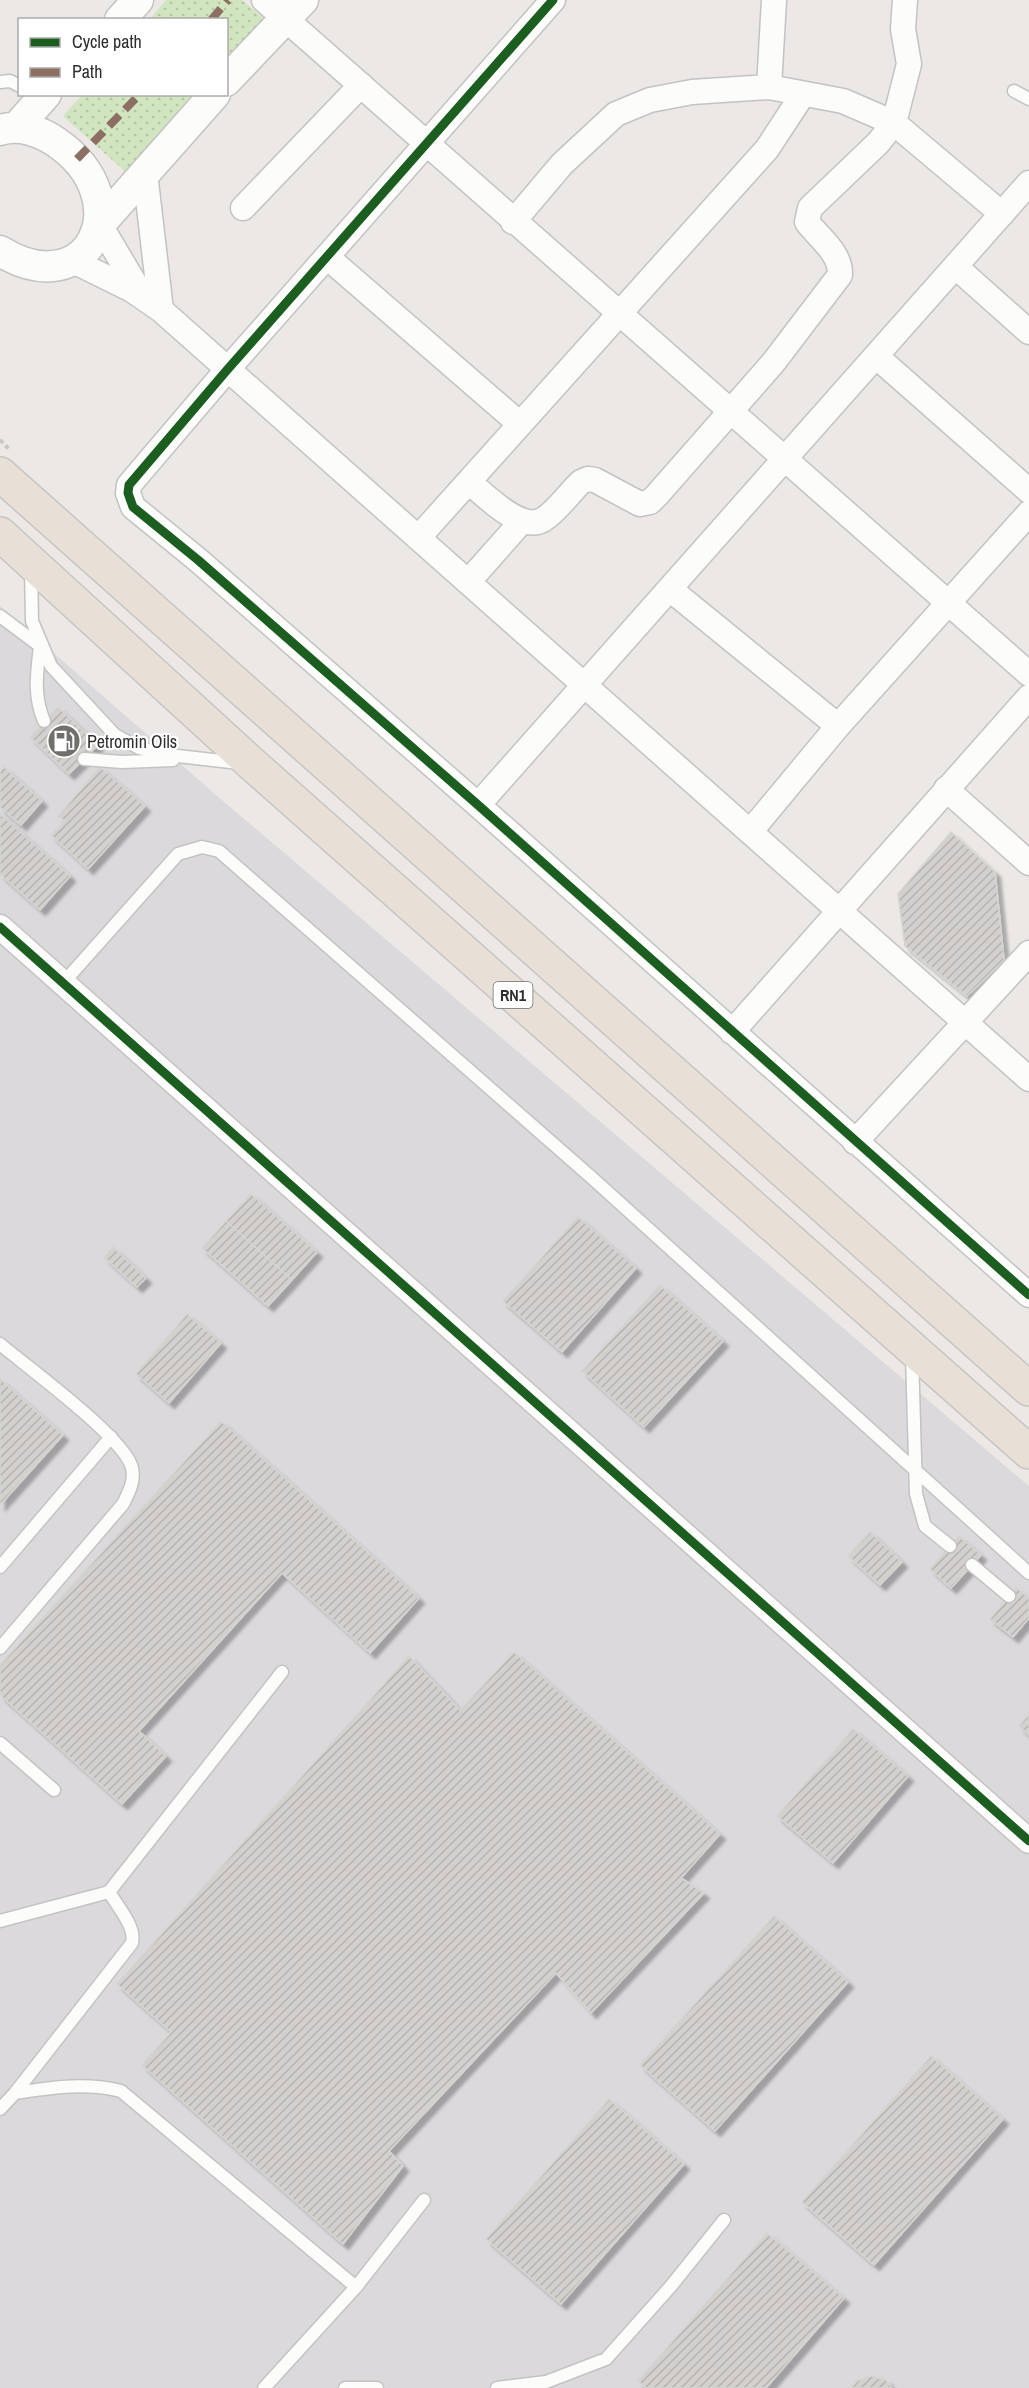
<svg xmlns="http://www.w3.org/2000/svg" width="1029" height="2388" font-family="'Archivo Narrow',sans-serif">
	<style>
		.industrial { fill: #dcd9dc }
		.garden { fill: url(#garden-dots) }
		.building { fill: url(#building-hatch); stroke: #d6d4d1; stroke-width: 1.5; filter: url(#shadow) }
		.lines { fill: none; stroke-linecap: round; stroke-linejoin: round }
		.service-casing { stroke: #c4c3c3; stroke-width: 15 }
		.minor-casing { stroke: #c4c3c3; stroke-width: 27 }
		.tertiary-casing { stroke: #c4c3c3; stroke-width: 33 }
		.trunk-casing { stroke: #c6c5c4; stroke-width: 36 }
		.path { stroke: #c8c7c7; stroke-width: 4; stroke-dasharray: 4.5 3; stroke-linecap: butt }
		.service { stroke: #fcfcfb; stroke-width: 12 }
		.minor { stroke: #fcfcfb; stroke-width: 24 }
		.tertiary { stroke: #fcfcfb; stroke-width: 30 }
		.trunk { stroke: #e8e0d7; stroke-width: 33 }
		.quiet { stroke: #8d6e63; stroke-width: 8; stroke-dasharray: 15 8; stroke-linecap: butt }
		.cycleway-casing { stroke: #fff; stroke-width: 13 }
		.cycleway { stroke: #1b5e20; stroke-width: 9 }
		.labels { text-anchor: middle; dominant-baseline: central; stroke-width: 4.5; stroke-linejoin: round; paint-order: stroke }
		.shield { fill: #fff; stroke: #6d6d6d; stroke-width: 1.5 }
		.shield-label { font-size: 16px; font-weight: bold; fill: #2e2e2e }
		.poi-label { font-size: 18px; fill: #2e2e2e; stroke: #fff; text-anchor: start }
	</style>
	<defs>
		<pattern id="garden-dots" width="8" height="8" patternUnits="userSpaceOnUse" patternTransform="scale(1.5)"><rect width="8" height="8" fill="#d1e5c0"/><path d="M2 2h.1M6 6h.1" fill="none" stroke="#b4c5a5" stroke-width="1.8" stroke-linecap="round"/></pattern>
		<pattern id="building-hatch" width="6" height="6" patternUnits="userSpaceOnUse" patternTransform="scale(1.5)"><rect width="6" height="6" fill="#d3d0ce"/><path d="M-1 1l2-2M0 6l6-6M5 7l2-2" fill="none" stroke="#b5b3b1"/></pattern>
		<filter id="shadow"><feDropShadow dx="5.5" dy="5.5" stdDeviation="1.5" flood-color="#0004"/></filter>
	</defs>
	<rect width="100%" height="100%" fill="#ebe8e5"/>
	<path class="industrial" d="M0 606 216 795 1029 1486V2388H0Z"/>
	<path class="garden" d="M166 0H242L265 20 227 64 226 20H149Z
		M82 95H199L128 174 63 116Z"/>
	<path class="building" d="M58 707 98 745 69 774 30 737Z
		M4 767 42 801 21 825 0 807V772Z
		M100 767 145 806 88 869 51 835 65 821 58 816Z
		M0 814 70 876 40 910 0 874Z
		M951 832 995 872 1004 960 967 996 905 946 898 894Z
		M251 1194 317 1252 292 1280 226 1221Z
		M578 1217 636 1268 562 1352 503 1301Z
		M226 1221 292 1280 268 1306 202 1248Z
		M113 1247 146 1278 137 1287 104 1257Z
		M660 1285 723 1341 644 1427 582 1371Z
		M187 1314 221 1343 169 1403 136 1374Z
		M0 1379 63 1435 0 1505Z
		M221 1421 419 1598 370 1653 282 1573 139 1731 166 1756 122 1804 0 1695V1665Z
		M870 1532 902 1562 880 1585 848 1556Z
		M959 1536 981 1555 951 1588 930 1569Z
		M1016 1588 1029 1598V1618L1013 1637 990 1619Z
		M514 1652 720 1834 681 1878 704 1893 591 2013 556 1973 389 2151 403 2166 343 2244 142 2065 171 2032 117 1984 409 1656 460 1710Z
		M1029 1714V1735L1019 1726Z
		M853 1729 908 1776 833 1863 777 1816Z
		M774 1916 848 1982 715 2131 640 2065Z
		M931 2056 1003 2119 874 2265 802 2202Z
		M609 2099 684 2164 561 2304 486 2239Z
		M767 2233 844 2298 766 2388H646L638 2381Z
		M871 2376 886 2380 892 2388H851L857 2381Z"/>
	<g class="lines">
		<g class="service-casing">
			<path id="service" d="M0 82 10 81 20 86
				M1014 91 1029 99
				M31 568 32 621 51 666 115 735 139 748 169 755 239 763
				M0 616 40 646C37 673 33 695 44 721
				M84 759 122 762 173 760
				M64 982 178 854 202 847 219 851 591 1177 1029 1573
				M0 1344C27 1367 125 1438 132 1468 135 1481 129 1492 123 1504L0 1648
				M912 1354 916 1494 925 1526 950 1546
				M972 1565 1009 1596
				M0 1567 111 1437
				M0 1743 54 1790
				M0 1921 109 1892 282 1672
				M15 2093 132 1943C136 1927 118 1907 109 1892
				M0 2109 15 2093C50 2088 85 2082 121 2091L356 2287
				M264 2388 356 2287 424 2200
				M345 2388H377
				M497 2388 546 2382 606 2359 671 2286 724 2220"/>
		</g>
		<g class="minor-casing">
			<path id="minor" d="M264 0 1029 674
				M553 0 227 370 129 485 128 493 133 507 198 560 478 805 1029 1295
				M769 87 774 0
				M145 173 161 310
				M243 208 361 85
				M513 222 562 164 616 114 650 100 692 92 769 87 843 101 894 123 1002 214
				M100 225 141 294
				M327 257 520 424
				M71 260 132 290 161 310 1029 1079
				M956 267 1029 332
				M877 357 1029 491
				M469 482C485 495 522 534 544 519 558 510 569 493 581 482L588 479 595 480 640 504 650 502 657 495 773 363 840 275C841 253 820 239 807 222L810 208 878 143 894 123 909 64 903 29 905 0
				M418 538 767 149 803 94
				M468 582 522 521
				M671 590 838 726
				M946 789 1029 863
				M478 805C663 599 846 391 1029 183
				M750 832 838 726 1029 513
				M0 927 1029 1841
				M732 1032 1029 697
				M855 1142 1029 953"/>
		</g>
		<g class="tertiary-casing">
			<path id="tertiary" d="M120 20 138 0
				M226 81 303 0
				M17 127 46 94
				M0 130C19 124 40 131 56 142 141 200 89 306 0 251
				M100 224 215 94"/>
		</g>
		<g class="trunk-casing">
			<path id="trunk" d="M0 474 1029 1389
				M0 534 252 764 1029 1452"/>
		</g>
		<path class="path" d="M0 440 10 450"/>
		<use href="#service" class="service"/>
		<use href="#minor" class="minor"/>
		<use href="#tertiary" class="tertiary"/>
		<use href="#trunk" class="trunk"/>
		<path class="quiet" d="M121 19V20
			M211 20 228 0
			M214 94V95
			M77 159 140 94"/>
		<g class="cycleway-casing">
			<path id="cycleway" d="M553 0 227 370 129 485 128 493 133 507 198 560 478 805 1029 1295
				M0 927 1029 1841"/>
		</g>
		<use href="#cycleway" class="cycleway"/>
	</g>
	<defs>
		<g id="fuel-disc" transform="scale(1.725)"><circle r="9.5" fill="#706f6e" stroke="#fff"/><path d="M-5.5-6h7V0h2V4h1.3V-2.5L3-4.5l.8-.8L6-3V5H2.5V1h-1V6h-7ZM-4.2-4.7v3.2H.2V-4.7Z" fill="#fff"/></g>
	</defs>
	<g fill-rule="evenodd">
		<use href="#fuel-disc" x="64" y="741"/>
	</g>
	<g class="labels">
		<rect class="shield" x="493.5" y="982" width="39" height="26" rx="4.5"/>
		<g class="shield-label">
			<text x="513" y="995">RN1</text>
		</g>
		<g class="poi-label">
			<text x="87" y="741">Petromin Oils</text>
		</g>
	</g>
	<rect x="18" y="18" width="210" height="78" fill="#ffffff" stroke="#ababab" stroke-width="1.5"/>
	<rect x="30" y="38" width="30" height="9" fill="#1b5e20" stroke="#ababab" stroke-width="1.5"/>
	<text x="72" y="48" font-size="18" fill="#2e2e2e">Cycle path</text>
	<rect x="30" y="68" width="30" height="9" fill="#8d6e63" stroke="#ababab" stroke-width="1.5"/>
	<text x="72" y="78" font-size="18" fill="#2e2e2e">Path</text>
</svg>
